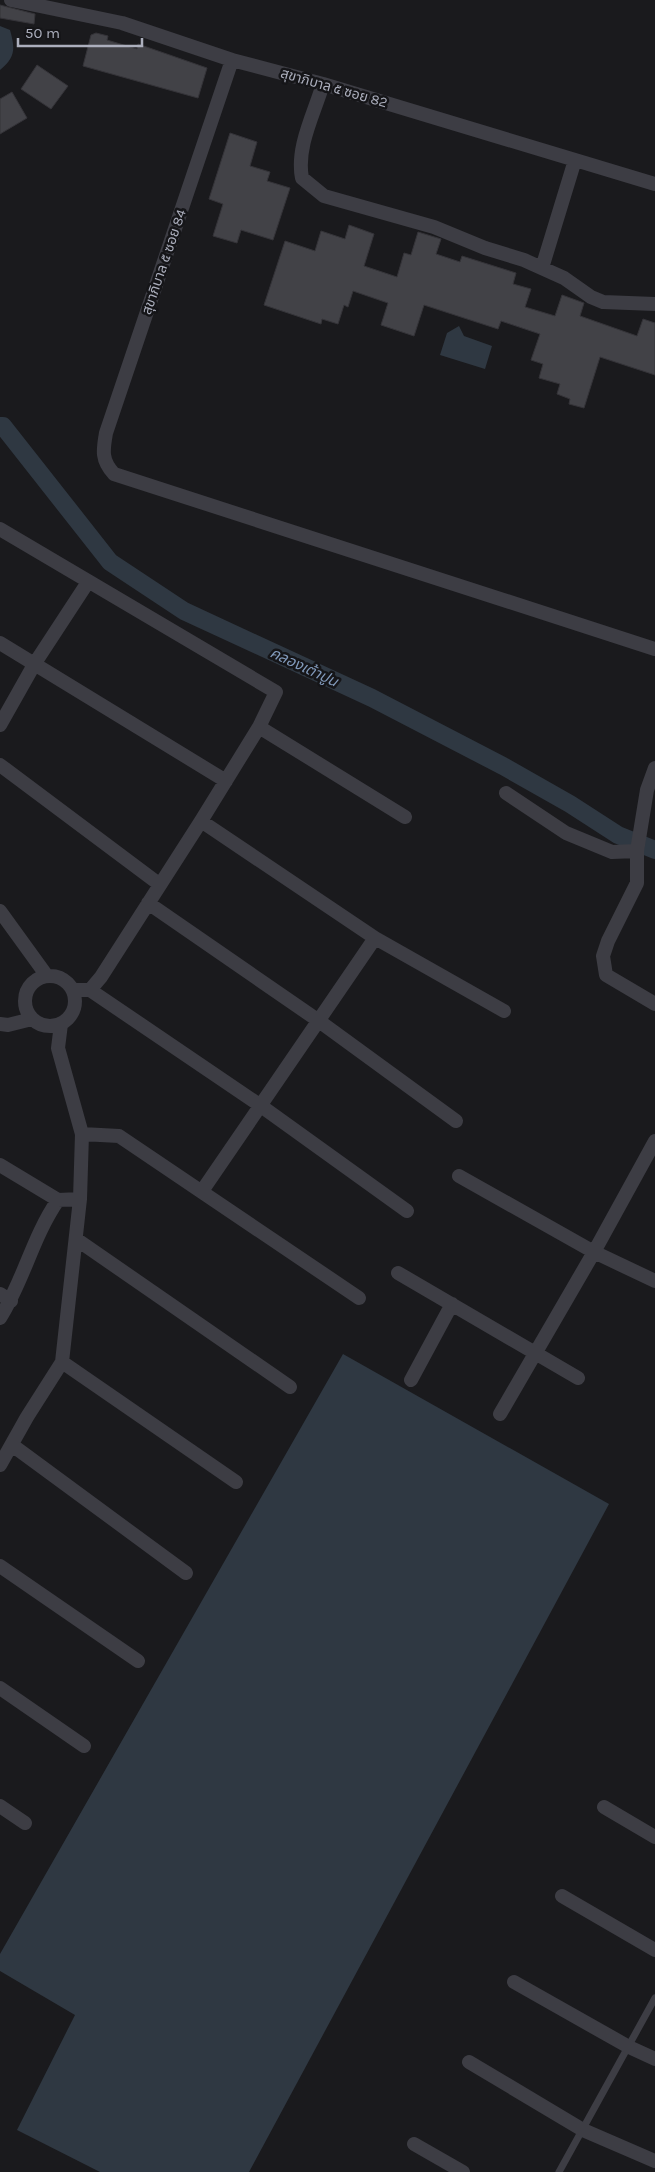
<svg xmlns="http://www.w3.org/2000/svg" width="655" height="2172" font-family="Karla,'Noto Sans Thai',sans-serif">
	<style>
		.water { fill: #2f3842 }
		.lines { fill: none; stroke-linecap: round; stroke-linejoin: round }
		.canal { stroke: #2f3842; stroke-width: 18 }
		.building { fill: #424247; stroke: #353439 }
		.lane { stroke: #3d3d44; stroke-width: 7 }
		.street { stroke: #3d3d44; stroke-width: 14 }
		.labels { text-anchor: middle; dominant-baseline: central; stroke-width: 5; stroke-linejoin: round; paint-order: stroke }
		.street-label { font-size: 14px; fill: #acafbd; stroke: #151518 }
		.water-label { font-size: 15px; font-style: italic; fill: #8199ba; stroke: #151518 }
	</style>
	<rect width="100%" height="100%" fill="#1a1a1d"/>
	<path class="water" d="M0 26 10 30C15 48 16 57 0 70Z
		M459 326 464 336 492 346 485 369 440 355 447 333Z
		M343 1354 609 1504 249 2172H100L17 2130 75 2015 0 1971V1954Z"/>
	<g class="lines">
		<path class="canal" d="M0 426H3L110 562 184 611 372 698 503 766 570 804 618 835 655 850"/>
	</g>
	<path class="building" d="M0 5 35 14 34 24 0 18Z
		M96 33 108 36 107 40 137 49 138 44 207 68 198 98 83 66 91 35Z
		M37 65 68 86 51 109 21 89Z
		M12 92 27 118 0 134V99Z
		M230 133 257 142 250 166 270 172 267 181 290 188 273 240 241 230 237 243 213 236 223 204 209 199Z
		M349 225 374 234 364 266 397 277 404 253 411 255 418 232 441 239 436 254 460 262 462 256 516 273 513 284 531 289 525 307 555 316 562 295 584 303 580 316 637 336 643 319 655 323V375L600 357 584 408 569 404 570 399 557 394 560 384 539 378 543 364 531 360 540 334 501 321 498 329 424 305 414 336 381 325 388 303 353 291 348 307 344 305 338 324 322 319 321 324 264 305 285 241 315 251 321 231 345 239Z"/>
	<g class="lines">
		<path class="lane" d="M559 2172 655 1998"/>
		<path class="street" d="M11 0 122 23 232 60 323 84 655 184
			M232 60 106 433C103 450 101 460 114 474L655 649
			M323 84C314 114 296 147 302 178L324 196 434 227 485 248 524 260 564 278 591 297 603 302 655 304
			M542 268 575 160
			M0 529 276 692 259 727 201 821 101 977 90 990H73
			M0 643 226 781
			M0 725 35 663 88 582
			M259 727 405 817
			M0 765 159 884
			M655 768 647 790 637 851V883L608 941 603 956 606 975 655 1004
			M506 793 566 833 612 852 637 851
			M201 821 375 938 202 1191
			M148 903 319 1021 456 1121
			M0 911 47 976
			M375 938 504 1011
			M25 1001a25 25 0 1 1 50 0a25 25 0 1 1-50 0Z
			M90 990 261 1106 407 1211
			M0 1024 8 1025 32 1019
			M82 1134 119 1136 359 1298
			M0 1165 58 1200
			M459 1176 594 1252 655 1281
			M76 1239 290 1387
			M398 1273 578 1378
			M0 1294 11 1301
			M0 1318C24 1280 32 1238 58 1200L80 1199 82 1134 58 1048 61 1024
			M62 1362 236 1482
			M411 1380 452 1304
			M500 1414 594 1252 655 1141
			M12 1445 186 1573
			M0 1465 27 1417 62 1362 80 1199
			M0 1566 138 1661
			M0 1688 84 1746
			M0 1806 25 1823
			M604 1807 655 1837
			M562 1896 655 1950
			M514 1982 629 2047 655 2059
			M469 2062 583 2130 655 2161
			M414 2144 463 2172"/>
	</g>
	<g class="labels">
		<g class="street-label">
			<text transform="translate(334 88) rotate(16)">สุขาภิบาล ๕ ซอย 82</text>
			<text transform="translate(164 262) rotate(-71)">สุขาภิบาล ๕ ซอย 84</text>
		</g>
		<g class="water-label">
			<text transform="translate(304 667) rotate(25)">คลองเต้าปูน</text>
		</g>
	</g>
	<path d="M18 38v8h124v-8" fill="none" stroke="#acafbd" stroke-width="2.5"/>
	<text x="25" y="38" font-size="15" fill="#acafbd" stroke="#151518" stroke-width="4" paint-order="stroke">50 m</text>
</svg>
